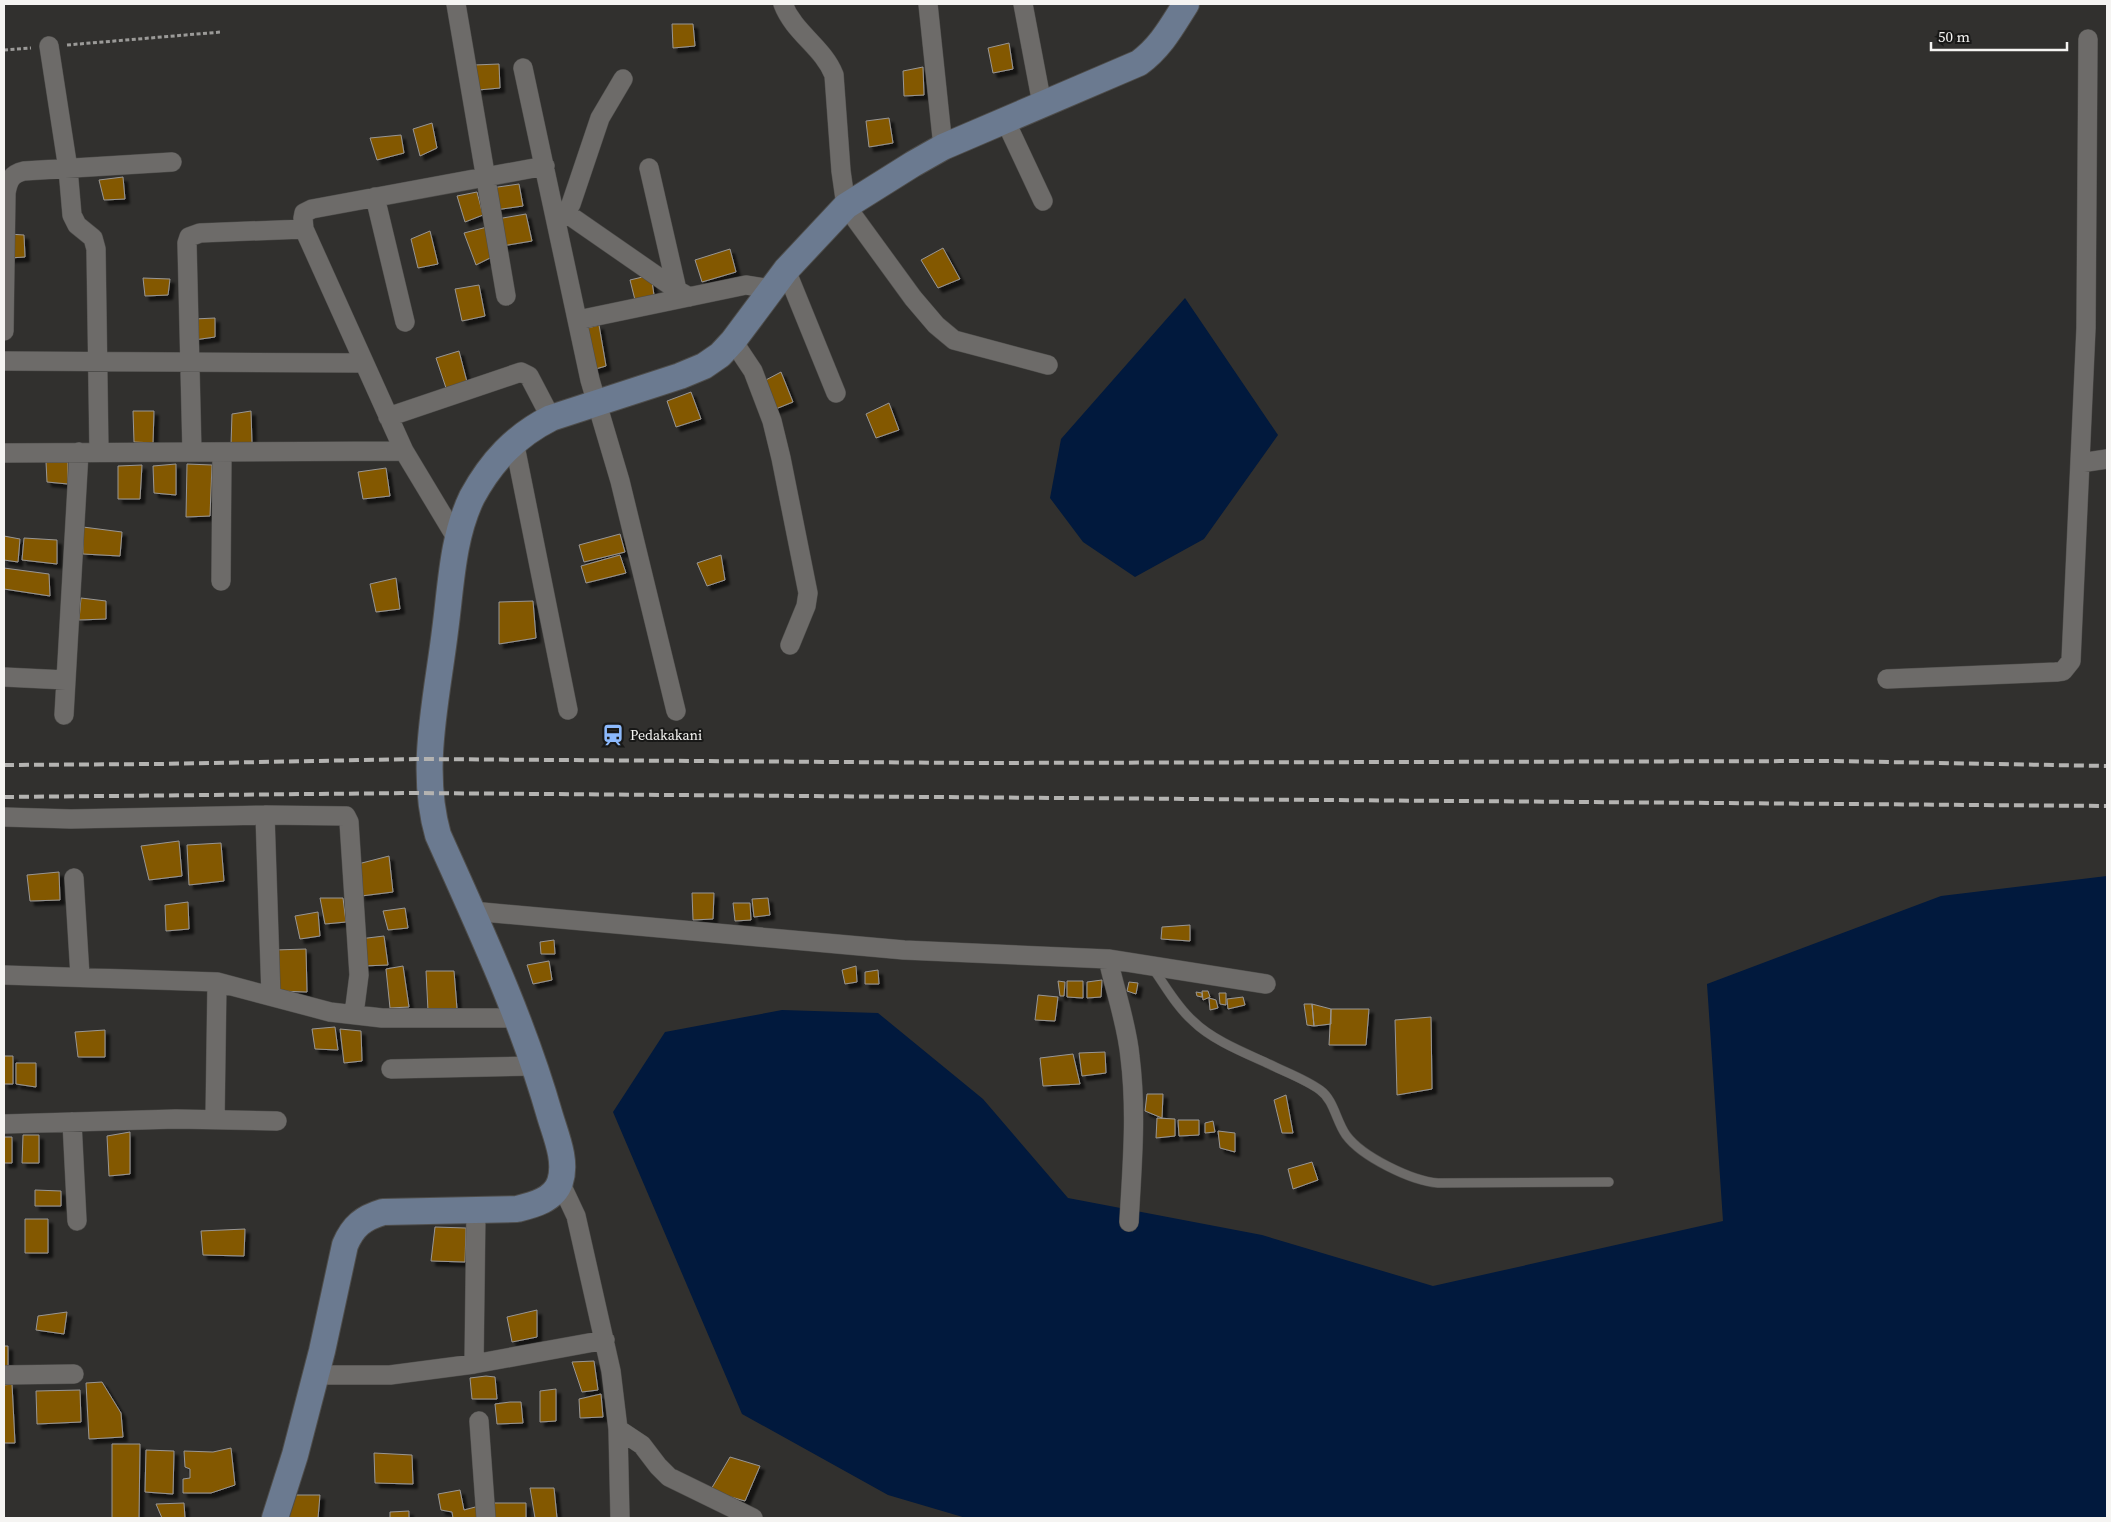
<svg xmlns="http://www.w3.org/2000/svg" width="2111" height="1522" font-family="'Source Serif 4',serif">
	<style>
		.water { fill: #01193d }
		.building { fill: #835804; stroke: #989694; filter: url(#shadow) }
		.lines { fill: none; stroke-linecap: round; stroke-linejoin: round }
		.lane-casing { stroke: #4e4d4b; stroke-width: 10 }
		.street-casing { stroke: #4e4d4b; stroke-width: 20 }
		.secondary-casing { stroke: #4e4d4b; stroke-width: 28 }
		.path { stroke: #9b9a98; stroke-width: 3; stroke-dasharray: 4 2.5; stroke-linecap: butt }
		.lane { stroke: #6d6b69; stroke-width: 9 }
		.street { stroke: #6d6b69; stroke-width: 19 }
		.secondary { stroke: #6b7a90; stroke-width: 26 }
		.rail { stroke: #b4b3b1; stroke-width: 4; stroke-dasharray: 10 5; stroke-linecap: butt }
		.labels { text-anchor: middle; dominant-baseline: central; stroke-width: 4; stroke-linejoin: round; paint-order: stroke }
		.poi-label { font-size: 14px; fill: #f5f4f2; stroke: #181817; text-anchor: start }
	</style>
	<defs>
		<filter id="shadow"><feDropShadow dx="4.5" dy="4.5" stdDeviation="1" flood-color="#0009"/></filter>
	</defs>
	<rect width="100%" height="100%" fill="#31302e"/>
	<path class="water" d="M1185 298 1278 435 1204 539 1135 577 1083 542 1050 498 1061 439Z
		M2107 876V1518H966L888 1495 742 1414 613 1112 665 1032 782 1010 878 1013 983 1099 1068 1198 1262 1235 1433 1286 1723 1221 1707 984 1941 896Z"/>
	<path class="building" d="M672 24H693L695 46 673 48Z
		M1009 43 1013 69 993 73 988 48Z
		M499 64 500 88 478 90 474 65Z
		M923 67 924 95 904 96 903 71Z
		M889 118 893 143 869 147 866 121Z
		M432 123 437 148 420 156 413 129Z
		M401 135 404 153 377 160 370 138Z
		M123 177 125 199 104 200 99 180Z
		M519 184 523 206 495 210 491 188Z
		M477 192 483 215 465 222 457 196Z
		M526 214 532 241 502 246 497 219Z
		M487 227 494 256 476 265 464 233Z
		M430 231 438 264 418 268 411 239Z
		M9 234 24 235 25 257 9 258Z
		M943 248 960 279 938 288 921 260Z
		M730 249 736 272 702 282 695 260Z
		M651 275 654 295 635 300 630 280Z
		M143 278 170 279 168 295 145 296Z
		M479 285 485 316 462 321 455 289Z
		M215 318V337L194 340V319Z
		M599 325 606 366 592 370 584 329Z
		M459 351 467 382 446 388 436 358Z
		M781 372 793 402 773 410 762 382Z
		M691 392 701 419 676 427 667 401Z
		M889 403 899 430 876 438 866 414Z
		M133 411H154L153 443 134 442Z
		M251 411 252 444 231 445 232 414Z
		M46 462H68V484L47 482Z
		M176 464V495L154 493 153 466Z
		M187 464 212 465 210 516 186 517Z
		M142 465 140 499H118V466Z
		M386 468 390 496 363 499 358 472Z
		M83 527 122 532 120 556 83 554Z
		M620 534 625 552 584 562 579 545Z
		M4 536 20 539 18 562 4 560Z
		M24 538 57 540V564L22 560Z
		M620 555 626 573 586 583 581 566Z
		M721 555 725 580 707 586 697 563Z
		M4 568 49 574 50 596 4 589Z
		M396 578 400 609 376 612 370 584Z
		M81 598 106 601V619L79 620Z
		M533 601 536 638 499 644V602Z
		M179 841 182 876 149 880 141 846Z
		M221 843 224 881 189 885 187 845Z
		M389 856 393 892 361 896 358 864Z
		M59 872 60 900 30 901 27 875Z
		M692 893H714L713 919 693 920Z
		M320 898H343L346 922 325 924Z
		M768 898 770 915 754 917 752 899Z
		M188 902 189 929 166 931 165 905Z
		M733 903H750L751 920 735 921Z
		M405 908 408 928 388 930 383 911Z
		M318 912 320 936 300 939 295 916Z
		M1190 925V941L1161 939 1162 927Z
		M384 936 388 965 362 966 359 939Z
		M554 940 555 954H541L540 942Z
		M306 949 307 992 277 991 275 950Z
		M549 961 552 980 533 984 527 965Z
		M403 966 409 1007 390 1008 386 969Z
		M856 966 857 982 845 984 842 970Z
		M878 970 879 984H865V972Z
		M426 971H454L457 1009 428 1011Z
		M1102 980 1101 997 1087 998V982Z
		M1058 981 1065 982 1064 996H1060Z
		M1067 981H1083V998L1067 997Z
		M1129 982 1138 983 1136 994 1127 991Z
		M1202 991H1208L1210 997 1203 1000Z
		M1196 992 1202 993V997L1197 996Z
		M1219 993H1226V1005L1220 1004Z
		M1038 995 1058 997 1055 1021 1035 1020Z
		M1243 997 1245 1005 1228 1009 1227 999Z
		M1209 998 1216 1000 1218 1008 1210 1010Z
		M1304 1004H1312L1314 1026 1307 1025Z
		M1312 1004 1331 1009V1024L1314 1026Z
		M1331 1009H1369L1366 1045H1329Z
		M1431 1017 1432 1089 1397 1095 1395 1020Z
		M335 1027 338 1050 315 1049 312 1029Z
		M340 1029 361 1031 362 1061 344 1063Z
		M105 1030V1057H78L75 1032Z
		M1105 1052 1106 1073 1082 1076 1079 1053Z
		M1073 1054 1080 1084 1043 1086 1040 1058Z
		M4 1056H13V1084H4Z
		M16 1063H36V1087L16 1084Z
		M1147 1094H1163L1162 1118 1145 1111Z
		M1286 1095 1293 1133H1282L1274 1100Z
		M1157 1118 1175 1119V1136L1156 1138Z
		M1178 1120H1199V1135L1179 1136Z
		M1213 1121 1215 1132 1205 1133V1123Z
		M1218 1131 1235 1133V1152L1220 1148Z
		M130 1132V1174L109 1176 107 1136Z
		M23 1135H39V1163H22Z
		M4 1137H12V1163H4Z
		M1312 1162 1318 1180 1293 1189 1288 1169Z
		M35 1190 61 1191V1206H35Z
		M25 1219H48V1253H25Z
		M435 1227 466 1228 465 1262 431 1261Z
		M245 1229 244 1256 203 1255 201 1231Z
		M537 1310V1337L512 1342 507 1317Z
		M67 1312 64 1334 36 1330 38 1316Z
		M4 1346H8V1371H4Z
		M594 1361 598 1390 582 1392 572 1362Z
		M486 1376 495 1377 497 1399H472L470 1378Z
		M102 1382 121 1413 123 1437 89 1439 86 1383Z
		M12 1384 15 1443H4V1385Z
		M556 1389V1421L540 1422V1391Z
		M80 1390 81 1422 37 1424 36 1391Z
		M601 1394 603 1417 580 1418 579 1399Z
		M510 1402H521L523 1423 497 1424 495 1404Z
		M112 1444H140L139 1518H112Z
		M231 1448 235 1485 211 1493H183V1479L190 1478V1469L185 1467 184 1451 213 1452Z
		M146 1450 174 1451 173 1494 145 1492Z
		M374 1453 412 1455 413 1484 375 1483Z
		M730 1457 760 1466 745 1501 710 1491Z
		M530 1488H554L557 1518H535Z
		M460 1490 464 1510 479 1506 482 1518H453L452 1512 441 1510 438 1494Z
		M292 1495H320L318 1518H287Z
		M184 1503 185 1518H162L156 1504Z
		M493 1503H526V1518H494Z
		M409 1511V1518H390V1512Z"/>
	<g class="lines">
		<g class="lane-casing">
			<path id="lane" d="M1152 967C1165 985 1176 1006 1193 1021 1212 1040 1245 1053 1269 1064 1285 1072 1305 1079 1320 1090 1334 1100 1336 1121 1346 1135 1362 1157 1412 1181 1438 1183L1609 1182"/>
		</g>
		<g class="street-casing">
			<path id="street" d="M456 4 506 296
				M783 4C794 33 823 47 834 75L841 171 846 206 913 298 936 325 954 340 1048 365
				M928 4 943 147
				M1023 4 1042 104
				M49 46 68 169 72 215 77 225 93 238 96 249 99 452
				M523 68 590 380 620 481 676 711
				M1005 120 1043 201
				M649 168 677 290
				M375 197 405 322
				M566 213 677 290 689 297
				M557 222 566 213 571 204 600 118 623 79
				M786 270 836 393
				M578 320 746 285 771 289
				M4 331 6 193C8 181 11 174 24 171L172 162
				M733 341 753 371 772 421 781 458 808 593 806 606 790 645
				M4 361 363 363
				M388 417 521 372 529 376 551 418
				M514 441 568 710
				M192 452 187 243 189 237 200 233 304 229
				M4 453 404 451
				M2080 463 2107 459
				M457 539 404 451 304 229 303 218 304 213 312 209 545 166
				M221 581 222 452
				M4 677 66 680
				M1887 679 2056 672 2063 671 2071 661 2086 328 2088 39
				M64 715 79 452
				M265 815 271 996
				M4 817 71 819 265 815 346 816 349 822 359 975 354 1014
				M74 878 80 976
				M472 911 904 950 1108 959 1266 984
				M1108 959C1115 991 1127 1024 1130 1057 1137 1112 1132 1167 1129 1222
				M4 975 217 982 330 1012 382 1018H517
				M391 1069 534 1066
				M215 1120 217 982
				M72 1122 77 1221
				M4 1124 176 1119 277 1121
				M560 1182 576 1216 611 1371 618 1429 620 1518
				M474 1364 476 1210
				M4 1375 74 1374
				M315 1375H390L474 1364 605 1340
				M479 1421 486 1518
				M618 1429 642 1445 658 1466 669 1477 753 1518"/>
		</g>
		<g class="secondary-casing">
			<path id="secondary" d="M275 1518 295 1455 322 1351 345 1245C353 1226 363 1218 383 1212L517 1209C533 1205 554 1200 560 1182 567 1161 556 1136 550 1116 522 1018 479 927 438 835 419 769 437 698 445 631 451 587 452 538 472 497 491 462 515 436 551 418L680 376 704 366 720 355 733 341 786 270 846 206 913 164 943 147 1139 63C1161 47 1172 26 1186 4"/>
		</g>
		<path class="path" d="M67 45 221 32
			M4 50 31 48"/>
		<use href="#lane" class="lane"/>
		<use href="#street" class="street"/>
		<use href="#secondary" class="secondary"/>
		<path class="rail" d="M4 765 158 764 417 759 977 763 1831 761 2107 766
			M4 797 413 793 2107 806"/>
	</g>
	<defs>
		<g id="station-bare" transform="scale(1.725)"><path d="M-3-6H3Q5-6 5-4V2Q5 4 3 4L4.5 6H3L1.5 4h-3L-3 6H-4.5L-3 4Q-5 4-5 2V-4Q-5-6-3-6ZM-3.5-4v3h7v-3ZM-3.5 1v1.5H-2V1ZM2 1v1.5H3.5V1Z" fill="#8cb9fc" stroke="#181817" stroke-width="2.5" paint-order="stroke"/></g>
	</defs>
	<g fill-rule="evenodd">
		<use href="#station-bare" x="613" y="735"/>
	</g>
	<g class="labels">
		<g class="poi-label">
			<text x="630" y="735">Pedakakani</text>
		</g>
	</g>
	<rect width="2111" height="1522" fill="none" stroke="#f5f4f2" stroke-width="10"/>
	<path d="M1931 42v8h136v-8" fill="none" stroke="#f5f4f2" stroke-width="2.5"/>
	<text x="1938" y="42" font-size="15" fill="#f5f4f2" stroke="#181817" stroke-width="4" paint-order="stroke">50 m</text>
</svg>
